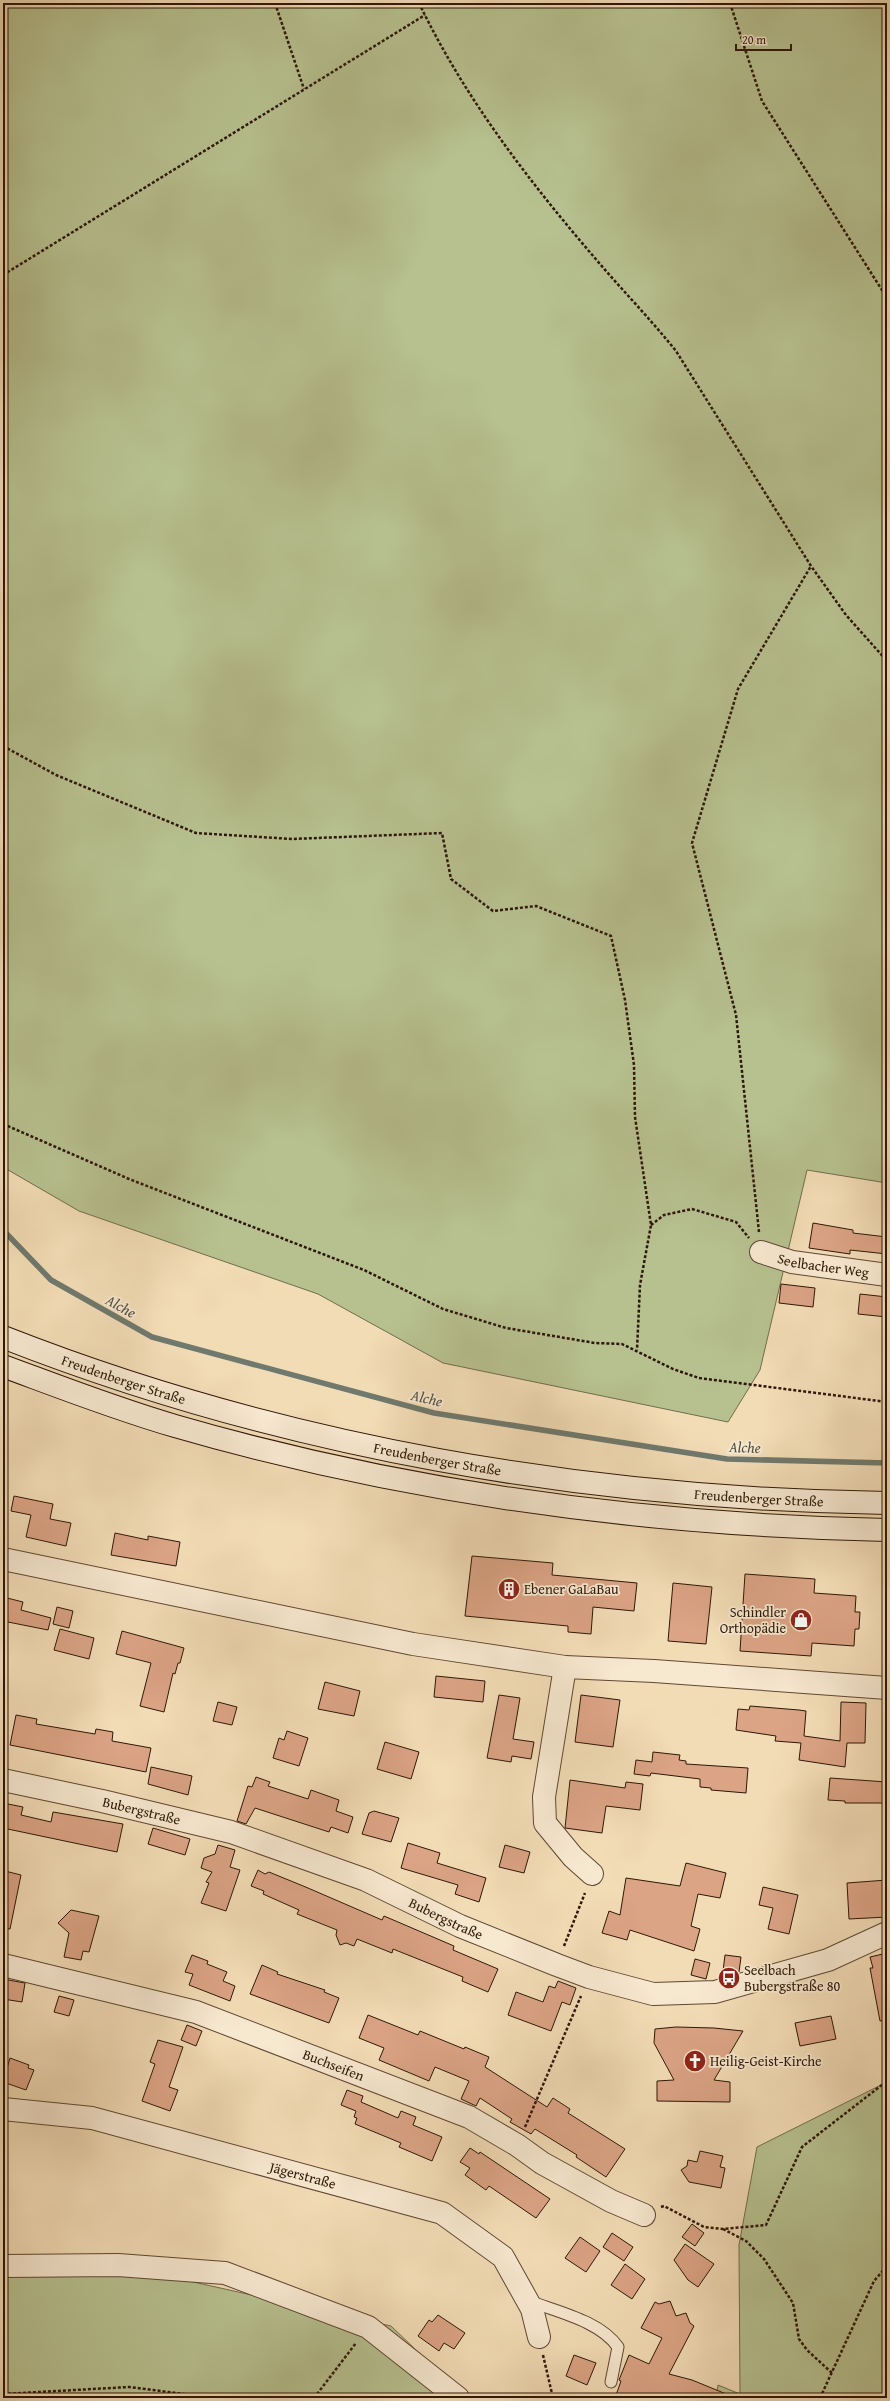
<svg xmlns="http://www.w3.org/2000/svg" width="890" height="2401" font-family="'Gentium Book Plus',serif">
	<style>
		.green { fill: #b7c190; stroke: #726c4c }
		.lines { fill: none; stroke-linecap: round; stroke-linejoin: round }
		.stream { stroke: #6f796d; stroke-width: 5.5 }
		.building { fill: #dba485; stroke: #2e1707 }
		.service-casing { stroke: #5f4833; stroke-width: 13 }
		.minor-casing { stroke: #5f4833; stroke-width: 24 }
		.secondary-casing { stroke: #2e1707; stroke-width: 24 }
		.path { stroke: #2e1707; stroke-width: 2.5; stroke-dasharray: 3 2; stroke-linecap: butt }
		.service { stroke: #f7e8d0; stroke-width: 11 }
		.minor { stroke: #f7e8d0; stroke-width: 22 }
		.secondary { stroke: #f7e8d0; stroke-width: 22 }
		.labels { text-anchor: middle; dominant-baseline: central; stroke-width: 3.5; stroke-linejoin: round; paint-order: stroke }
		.street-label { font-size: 14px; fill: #2e1707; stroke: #f7e8d0 }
		.poi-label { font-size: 14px; fill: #2e1707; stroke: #f7e8d0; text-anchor: start }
		.water-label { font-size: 15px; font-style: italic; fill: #545042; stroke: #f7e8d0 }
	</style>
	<rect width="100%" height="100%" fill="#f2dcb6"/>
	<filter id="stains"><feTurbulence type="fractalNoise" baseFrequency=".005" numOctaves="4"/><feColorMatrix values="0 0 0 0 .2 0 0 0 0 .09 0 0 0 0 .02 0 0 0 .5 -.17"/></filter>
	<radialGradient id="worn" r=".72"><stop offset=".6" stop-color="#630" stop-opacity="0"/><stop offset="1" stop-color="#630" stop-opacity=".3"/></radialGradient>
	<path class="green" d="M3 3H887V1183L807 1170 760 1370 728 1422 443 1363 318 1294 79 1211 3 1167Z
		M887 2082V2398H716L718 2385 740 2394 739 2245 757 2147Z
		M81 2257 391 2326 466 2398H3V2261Z"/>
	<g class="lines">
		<path class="stream" d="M3 1230 51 1280 152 1337 434 1413 727 1459 887 1463"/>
	</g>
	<path class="building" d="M813 1223 853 1230V1233L887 1237V1254L850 1250V1254L809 1248Z
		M781 1284 815 1288 813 1307 779 1303Z
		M860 1294 887 1297V1317L858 1314Z
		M14 1496 53 1504 50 1519 71 1523 66 1546 26 1537 31 1515 11 1511Z
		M115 1533 148 1540V1536L180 1542 176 1566 111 1555Z
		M472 1556 553 1563 552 1575 637 1583 634 1611 593 1607 591 1634 568 1632V1626L465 1616Z
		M745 1574 815 1579 814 1593 856 1596 855 1612H860L859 1629H855L854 1646 812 1643 811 1656 740 1651Z
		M673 1583 712 1587 706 1644 668 1641Z
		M3 1597 23 1602 21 1610 51 1618 48 1630 3 1621Z
		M57 1607 73 1611 69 1628 53 1624Z
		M60 1629 94 1638 89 1659 54 1650Z
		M122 1631 184 1648 180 1663H178L175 1674 173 1673 164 1712 140 1706 151 1663 116 1654Z
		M436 1676 485 1681 483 1702 434 1697Z
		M325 1682 360 1691 354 1716 318 1709Z
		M499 1695 520 1698 513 1739 534 1742 531 1759 512 1756 511 1762 487 1758Z
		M581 1695 620 1700 613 1747 575 1742Z
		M218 1702 237 1707 232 1725 213 1721Z
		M841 1702 866 1703 865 1743H847L845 1767 799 1760 801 1743 775 1741 776 1736 736 1730 738 1709 749 1710 750 1706 799 1710 806 1711 804 1736 840 1741Z
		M16 1715 37 1719 36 1724 95 1734 96 1729 113 1732 112 1741 151 1748 146 1772 10 1745Z
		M287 1731 308 1738 299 1766 273 1758 279 1738 284 1740Z
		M385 1742 419 1752 411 1779 377 1769Z
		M653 1752 680 1755 679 1760 686 1761V1764L748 1768 746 1793 711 1790V1788L700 1787V1779L651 1773 650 1776 634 1774 636 1760 652 1762Z
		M151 1767 192 1776 188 1795 148 1784Z
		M256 1777 270 1782 268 1786 308 1799 311 1790 339 1800 336 1811 353 1817 348 1833 331 1827 329 1832 255 1808 246 1824 237 1821 248 1786 252 1787Z
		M830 1778 887 1782V1803H845V1801L828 1800Z
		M570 1780 625 1788 626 1782 643 1784 640 1810 606 1806 602 1833 565 1828Z
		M3 1803 23 1807 21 1815 51 1822 53 1812 123 1824 117 1852 3 1828Z
		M374 1811 399 1818 391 1842 362 1834 369 1813Z
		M153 1828 190 1839 185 1855 148 1844Z
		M408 1843 440 1853 437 1863 486 1878 479 1902 455 1894 458 1885 401 1868Z
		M218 1845 235 1850 230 1867 240 1870 226 1911 201 1903 209 1883 206 1882 212 1872 201 1868 204 1858 215 1854Z
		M505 1845 530 1852 524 1873 499 1867Z
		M686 1863 726 1873 720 1898 698 1894 691 1926 700 1929 694 1951 630 1930 627 1940 602 1933 609 1911 620 1915 626 1878 680 1886Z
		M258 1870 265 1874 269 1872 308 1888 382 1920 384 1916 454 1946 453 1950 498 1969 488 1992 462 1981 463 1977 393 1949 392 1953 357 1939 354 1946 346 1943 340 1945 336 1935 337 1930 297 1914 299 1910 263 1894 264 1891 251 1886Z
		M5 1871 21 1875 10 1929 3 1928Z
		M887 1880V1917L849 1919 847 1883Z
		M763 1887 798 1895 789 1934 768 1929 773 1908 759 1905Z
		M71 1910 99 1916 89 1952 83 1951 81 1960 64 1957 69 1933 58 1923Z
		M887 1953V2020L880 2021 870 1968H873L870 1957Z
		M192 1955 208 1961 207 1964 227 1972 223 1981 235 1986 230 2001 189 1985 193 1974 185 1972Z
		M725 1955 741 1957 739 1972 723 1971Z
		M695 1959 710 1963 706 1979 691 1975Z
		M262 1965 278 1972 277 1974 325 1990 324 1992 339 1998 329 2023 250 1994Z
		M3 1979 25 1983 22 2002 3 1999Z
		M558 1981 576 1988 570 2005 562 2002 551 2031 508 2015 516 1992 543 2002 549 1986 555 1988Z
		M59 1996 74 2000 69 2016 54 2012Z
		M368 2015 418 2035 420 2031 464 2049 465 2047 489 2057 485 2067 547 2107 553 2098 570 2109 568 2113 625 2149 606 2177 576 2157 577 2155 535 2129 531 2134 510 2122 512 2119 480 2098 476 2106 461 2099 469 2081 435 2067 429 2081 379 2060 384 2048 359 2038Z
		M831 2016 836 2039 800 2046 795 2023Z
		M187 2025 202 2031 196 2046 181 2040Z
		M676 2027 714 2028 743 2031 714 2080 730 2082V2102L657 2101V2081L674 2080 654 2043 655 2029Z
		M158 2040 183 2047 169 2087 178 2090 170 2111 142 2101 155 2064 150 2062Z
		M10 2058 29 2065 28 2068 34 2070 26 2090 3 2082Z
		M347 2090 363 2096 361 2102 398 2118 401 2111 416 2117 413 2125 442 2137 432 2161 399 2147 401 2143 355 2124 357 2118 354 2117 356 2111 341 2105Z
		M470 2148 479 2154 480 2152 550 2199 536 2218 489 2186 486 2190 465 2175 470 2168 460 2162Z
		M700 2151 723 2156 720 2167 725 2168 721 2188 689 2182 681 2170 687 2166 688 2160 697 2162Z
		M692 2224 704 2233 695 2246 682 2237Z
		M612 2233 633 2247 624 2261 603 2247Z
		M580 2237 600 2251 586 2272 565 2258Z
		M685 2244 714 2264 698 2287 688 2280 674 2260Z
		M625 2264 645 2279 632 2299 611 2285Z
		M670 2301 676 2316 686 2313 690 2323 694 2326 669 2374 692 2380 736 2398H615L621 2381 619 2380 629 2355 649 2364 662 2338 641 2328 655 2302 659 2304Z
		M438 2315 465 2333 454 2349 444 2343 439 2351 418 2336 429 2320 432 2322Z
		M574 2355 596 2363 587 2385 566 2376Z"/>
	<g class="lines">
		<g class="service-casing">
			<path id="service" d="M529 2301C558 2312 600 2321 618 2347L611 2382"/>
		</g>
		<g class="minor-casing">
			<g id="minor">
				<path id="s1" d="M761 1252 792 1262 887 1275"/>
				<path d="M3 1559 413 1644 565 1667 654 1671 887 1688"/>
				<path d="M565 1667 544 1797 545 1823 573 1857 592 1874"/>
				<path id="s2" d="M3 1780 102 1801 231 1832 366 1880 460 1926 557 1965 589 1977 653 1994 715 1992 828 1960 887 1933"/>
				<path id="s3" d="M3 1965 196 2012 469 2117 517 2145 542 2163 611 2201 644 2215"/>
				<path id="s4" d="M3 2109 92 2118 442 2213 503 2257 532 2309 539 2337"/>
				<path d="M3 2266 118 2265 225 2273 368 2327 458 2398"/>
			</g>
		</g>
		<g class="secondary-casing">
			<g id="secondary">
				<path id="s5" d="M3 1337C283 1447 587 1499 887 1503"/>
				<path d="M3 1366C60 1387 116 1409 175 1426 406 1493 646 1525 887 1530"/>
			</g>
		</g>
		<path class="path" d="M275 3 304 89
			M419 3C465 99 531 184 600 264 625 293 652 321 676 351L811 566 846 615 887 661
			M730 3 762 101 887 298
			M3 275 425 15
			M3 746 56 775 196 833 292 839 442 833 451 879 493 911 536 906 611 936 625 1000 634 1065 635 1117 651 1225 640 1285 637 1350
			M3 1124 129 1179 364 1270 443 1309 506 1328 595 1343 622 1344 673 1369 699 1378 887 1402
			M651 1225 664 1215 692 1209 736 1222 749 1238
			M759 1232 736 1015 692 843 738 689 811 566
			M564 1946 585 1893
			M525 2127 581 1996
			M661 2207 664 2206 704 2227 723 2229 766 2225 802 2147 887 2081
			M723 2229 746 2241 764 2259 793 2303 799 2339 807 2350 832 2373
			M543 2355 553 2398
			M3 2394 129 2387 216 2398
			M314 2398 356 2343
			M820 2398 874 2281 887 2266"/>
		<use href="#service" class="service"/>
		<use href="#minor" class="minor"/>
		<use href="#secondary" class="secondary"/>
	</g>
	<defs>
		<g id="building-disc" transform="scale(1.15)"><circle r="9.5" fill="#8f2418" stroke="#f7e8d0"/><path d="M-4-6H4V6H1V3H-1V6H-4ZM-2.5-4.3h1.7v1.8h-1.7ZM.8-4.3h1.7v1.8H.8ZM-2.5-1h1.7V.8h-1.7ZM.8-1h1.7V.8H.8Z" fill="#fff"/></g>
		<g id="shop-disc" transform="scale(1.15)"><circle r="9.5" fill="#8f2418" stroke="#f7e8d0"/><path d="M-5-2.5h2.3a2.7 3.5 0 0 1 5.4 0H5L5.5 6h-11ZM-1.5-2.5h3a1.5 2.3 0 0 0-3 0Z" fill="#fff"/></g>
		<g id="bus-disc" transform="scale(1.15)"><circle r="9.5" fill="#8f2418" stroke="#f7e8d0"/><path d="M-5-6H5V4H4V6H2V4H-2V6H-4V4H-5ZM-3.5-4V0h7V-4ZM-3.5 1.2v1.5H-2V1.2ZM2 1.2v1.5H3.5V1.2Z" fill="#fff"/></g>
		<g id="church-disc" transform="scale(1.15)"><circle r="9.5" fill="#8f2418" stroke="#f7e8d0"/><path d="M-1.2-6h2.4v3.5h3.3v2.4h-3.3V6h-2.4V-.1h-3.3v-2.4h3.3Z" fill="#fff"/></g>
	</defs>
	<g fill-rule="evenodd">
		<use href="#building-disc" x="509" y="1589"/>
		<use href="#shop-disc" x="801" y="1620"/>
		<use href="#bus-disc" x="729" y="1978"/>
		<use href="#church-disc" x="695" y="2061"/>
	</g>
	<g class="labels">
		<g class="street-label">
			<text stroke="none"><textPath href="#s1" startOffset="64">Seelbacher Weg</textPath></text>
			<text stroke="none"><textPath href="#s5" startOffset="128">Freudenberger Straße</textPath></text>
			<text stroke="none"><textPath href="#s5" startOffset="452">Freudenberger Straße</textPath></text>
			<text stroke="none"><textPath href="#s5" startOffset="776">Freudenberger Straße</textPath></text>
			<text stroke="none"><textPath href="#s2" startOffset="142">Bubergstraße</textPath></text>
			<text stroke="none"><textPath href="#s2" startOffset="466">Bubergstraße</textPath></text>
			<text stroke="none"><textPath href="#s3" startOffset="346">Buchseifen</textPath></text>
			<text stroke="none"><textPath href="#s4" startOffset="308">Jägerstraße</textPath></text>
		</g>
		<g class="poi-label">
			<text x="524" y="1589">Ebener GaLaBau</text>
			<text x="786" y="1612" text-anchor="end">Schindler<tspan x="786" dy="16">Orthopädie</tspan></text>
			<text x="744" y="1970">Seelbach<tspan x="744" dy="16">Bubergstraße 80</tspan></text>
			<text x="710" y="2061">Heilig-Geist-Kirche</text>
		</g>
		<g class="water-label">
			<text transform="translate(121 1306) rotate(29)">Alche</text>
			<text transform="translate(427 1398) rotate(13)">Alche</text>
			<text transform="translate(745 1447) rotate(2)">Alche</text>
		</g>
	</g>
	<rect width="890" height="2401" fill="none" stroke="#f2dcb6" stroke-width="16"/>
	<rect x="4" y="4" width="882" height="2393" fill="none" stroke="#2e1707" stroke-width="2"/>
	<rect x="8" y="8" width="874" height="2385" fill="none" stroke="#2e1707"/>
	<path d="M736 44v6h55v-6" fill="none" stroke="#2e1707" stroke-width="2"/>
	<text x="742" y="44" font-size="12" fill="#2e1707" stroke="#f7e8d0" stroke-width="3" paint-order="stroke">20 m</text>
	<rect width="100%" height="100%" filter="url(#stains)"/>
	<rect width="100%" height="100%" fill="url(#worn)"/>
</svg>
